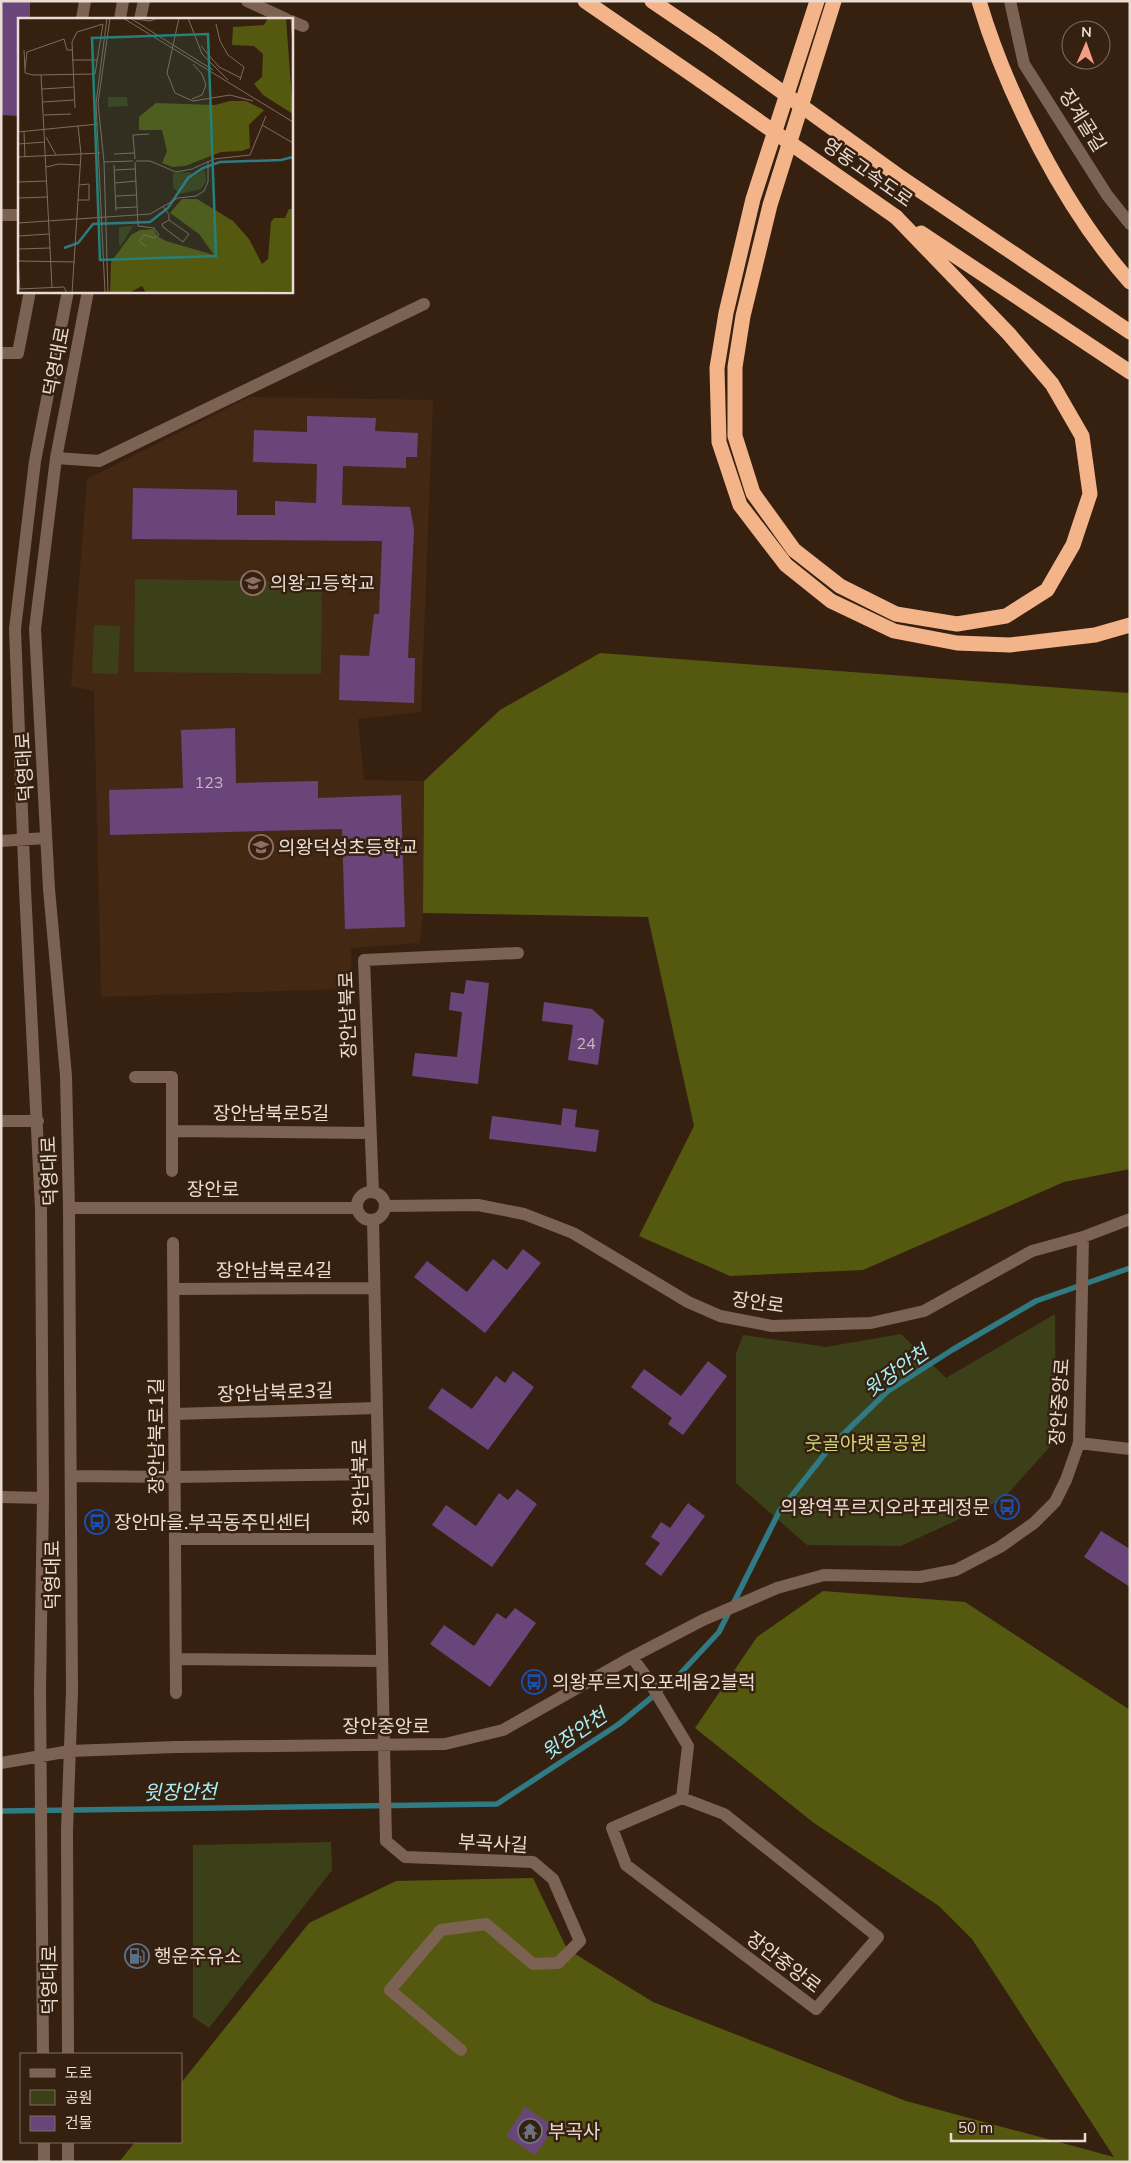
<svg xmlns="http://www.w3.org/2000/svg" width="1131" height="2163" viewBox="0 0 1131 2163" font-family="Mulish,'Noto Sans KR',sans-serif">
<style>
.built{fill:#432814}
.green{fill:#3c4018}
.forest{fill:#54590f}
.lines{fill:none;stroke-linecap:round;stroke-linejoin:round}
.stream{stroke:#2f7a83;stroke-width:5.5}
.building{fill:#6a4579}
.minor{stroke:#7c6252;stroke-width:12}
.highway{stroke:#f4b48a;stroke-width:15}
.highway-bridge{stroke:#f4b48a;stroke-width:15}
.labels{text-anchor:middle;stroke-width:5;stroke-linejoin:round;paint-order:stroke}
.number-label{font-size:16px;fill:#cab6bc}
.street-label{font-size:19px;fill:#eadcd2;stroke:#362111}
.poi-label{font-size:19px;fill:#eadcd2;stroke:#362111;text-anchor:start}
.park-label{font-size:19px;fill:#ced876;stroke:#362111}
.water-label{font-size:20px;font-style:italic;fill:#a5eff7;stroke:#362111}
.inset-river{fill:none;stroke:#2f7a83;stroke-width:2.5}
.inset-road{fill:none;stroke:#7e6c5e;stroke-width:1}
.view{fill:#258078;fill-opacity:0.15;stroke:#258078;stroke-width:2.5}
.inset-edge{fill:none;stroke:#eadcd2;stroke-width:2.5}
</style>
<rect width="100%" height="100%" fill="#362111"/>
<path class="built" d="M249 397 433 400 421 712 358 719 364 780 424 781 423 913 420 943 351 948V975L342 989 101 997 94 691 71 686 87 479Z"/>
<path class="green" d="M135 579 322 582 321 674 134 672Z
M94 625 120 626 118 674 92 673Z
M1055 1314 1056 1440 1003 1499 901 1546 807 1545 736 1483V1354L743 1335 826 1347 901 1334 946 1378Z
M331 1842 332 1870 209 2028 193 2017V1845Z"/>
<path class="forest" d="M600 653 1130 693V1169L1064 1182 863 1270 730 1276 639 1236 694 1126 648 917 423 913 424 781 500 710Z
M823 1591 965 1602 1130 1710V2162H119L135 2142H181V2083L309 1923 396 1881 533 1878 567 1949 653 2002 906 2101 1114 2157 972 1939 939 1906 814 1823 695 1728 757 1637Z"/>
<g class="lines">
<path class="stream" d="M1 1811 497 1804 619 1724 679 1675 719 1632 779 1512 831 1446 888 1391 952 1350 1036 1301 1130 1268"/>
</g>
<path class="building" d="M1 1H30V19H19V116L1 115Z
M307 416 376 418 375 431 418 433 417 457H406V468L343 466 342 505 410 507 414 529 408 658H415L414 703 339 700 340 655 369 656 374 614H379L382 541 132 539 133 488 237 490V515H275V501L316 503 317 464 253 462 254 430 307 432Z
M235 728 236 783 318 781V798L401 795 405 927 345 929 342 829 110 835 109 790 183 788 181 730Z
M466 980 489 983 478 1084 412 1076 415 1053 457 1057 462 1012 449 1010 451 992 464 994Z
M544 1002 592 1009 604 1020 598 1065 568 1060 573 1025 542 1021Z
M563 1108 577 1110 575 1127 599 1130 596 1152 489 1139 492 1116 561 1125Z
M523 1249 541 1263 485 1333 414 1277 427 1261 467 1292 493 1259 507 1270Z
M708 1361 727 1376 683 1435 668 1424 672 1418 631 1387 644 1369 681 1396Z
M513 1371 534 1387 488 1450 428 1408 442 1388 472 1409 496 1376 505 1383Z
M517 1489 537 1504 492 1567 432 1525 446 1505 476 1526 499 1493 508 1500Z
M688 1503 705 1516 661 1576 645 1564 660 1543 651 1537 661 1522 670 1528Z
M1101 1531 1130 1549V1587L1084 1557Z
M515 1608 536 1623 490 1687 430 1644 444 1625 474 1646 497 1613 506 1619Z
M525 2107 555 2127 535 2155 506 2136Z"/>
<g class="lines">
<path class="minor" d="M247 1 286 19
M1010 1 1024 64 1107 195 1130 224
M82 19 85 1
M120 19 123 1
M140 19 144 1
M291 21 303 26
M1 215H19
M1 353H18L30 291
M56 458 99 461 424 304
M1 841 46 838
M135 1077H172V1171
M1 1121H38
M173 1131 369 1133
M373 1192 364 960 518 953
M357 1206a14 14 0 1 1 28 0a14 14 0 1 1-28 0Z
M385 1206 478 1205 524 1214 573 1233 688 1302 720 1316 772 1326 871 1323 924 1311 1032 1251 1083 1237 1130 1219
M69 1208H357
M373 1220 386 1841 405 1857 533 1862 553 1879 580 1941 558 1963 533 1964 486 1924 441 1930 390 1990 461 2050
M173 1243 176 1693
M174 1289 374 1288
M175 1414 377 1408
M1079 1443 1130 1449
M71 1476 175 1477 378 1474
M1 1497 43 1498
M175 1539H380
M632 1657 647 1678 688 1746 682 1798 612 1828 626 1865 816 2009 878 1937 724 1814 682 1798
M176 1659 382 1661
M1 1763 70 1751 176 1747 445 1744 503 1730 632 1657 703 1620 777 1588 824 1575 920 1577 956 1570 1000 1547 1034 1523 1055 1502 1066 1480 1079 1443 1083 1237
M43 2054 40 1690 43 1498 41 1209 25 889 15 629 35 461 68 291
M68 2054 67 1831 72 1691 69 1208 66 1076 49 889 35 629 56 458 88 291
M44 2142V2162
M68 2142V2162"/>
<path class="highway" d="M585 1 700 80
M652 1 714 43
M817 1 753 199 726 313 717 368 719 442 740 505 786 565 831 601 894 631 957 643 1010 645 1095 635 1130 625
M834 1 770 205 743 316 735 367V436L753 493 794 550 840 586 896 614 957 624 1006 616 1047 590 1073 545 1090 494 1082 436 1052 384 1009 334 896 217
M979 1C1007 95 1065 209 1130 282
M903 179 1130 332
M921 233 1130 372"/>
<path class="highway-bridge" d="M714 43 903 179
M700 80 896 217"/>
</g>
<defs>
<symbol id="school-ring" viewBox="-11 -11 22 22"><circle r="9.5" fill="#362111" stroke="#8d6e63" stroke-width="1.5"/><path d="M0-5L7-2L0 1L-7-2ZM-4 1L0 2.5L4 1V4Q0 6-4 4Z" fill="#8d6e63"/></symbol>
<symbol id="bus-ring" viewBox="-11 -11 22 22"><circle r="9.5" fill="#362111" stroke="#1a4fb4" stroke-width="1.5"/><path d="M-5-6H5V4H4V6H2V4H-2V6H-4V4H-5ZM-3.5-4V0h7V-4ZM-3.5 1.2v1.5H-2V1.2ZM2 1.2v1.5H3.5V1.2Z" fill="#1a4fb4"/></symbol>
<symbol id="fuel-ring" viewBox="-11 -11 22 22"><circle r="9.5" fill="#362111" stroke="#5c6f8a" stroke-width="1.5"/><path d="M-5.5-6h7V0h2V4h1.3V-2.5L3-4.5l.8-.8L6-3V5H2.5V1h-1V6h-7ZM-4.2-4.7v3.2H.2V-4.7Z" fill="#5c6f8a"/></symbol>
<symbol id="temple-ring" viewBox="-11 -11 22 22"><circle r="9.5" fill="#362111" stroke="#6b7280" stroke-width="1.5"/><path d="M0-6L5-2H3V0L6.5 2.5H4V6H1.5V3h-3V6H-4V2.5H-6.5L-3 0V-2H-5Z" fill="#6b7280"/></symbol>
</defs>
<g fill-rule="evenodd">
<use href="#school-ring" x="239" y="569" width="28" height="28"/>
<use href="#school-ring" x="247" y="833" width="28" height="28"/>
<use href="#bus-ring" x="993" y="1493" width="28" height="28"/>
<use href="#bus-ring" x="83" y="1508" width="28" height="28"/>
<use href="#bus-ring" x="520" y="1668" width="28" height="28"/>
<use href="#fuel-ring" x="123" y="1942" width="28" height="28"/>
<use href="#temple-ring" x="516" y="2117" width="28" height="28"/>
</g>
<g class="labels">
<g class="number-label">
<text x="209" y="788">123</text>
<text x="586" y="1049">24</text>
</g>
<g class="street-label">
<text transform="translate(1083 120) rotate(58)" y="7">징계골길</text>
<text transform="translate(868 172) rotate(35)" y="7">영동고속도로</text>
<text transform="translate(56 361) rotate(-79)" y="7">덕영대로</text>
<text transform="translate(24 767) rotate(-93)" y="7">덕영대로</text>
<text transform="translate(347 1015) rotate(-92)" y="7">장안남북로</text>
<text x="271" y="1120">장안남북로5길</text>
<text transform="translate(49 1171) rotate(-92)" y="7">덕영대로</text>
<text x="213" y="1196">장안로</text>
<text x="274" y="1277">장안남북로4길</text>
<text transform="translate(758 1302) rotate(8)" y="7">장안로</text>
<text transform="translate(275 1392) rotate(-2)" y="7">장안남북로3길</text>
<text transform="translate(1059 1402) rotate(-86)" y="7">장안중앙로</text>
<text transform="translate(156 1436) rotate(-90)" y="7">장안남북로1길</text>
<text transform="translate(360 1482) rotate(-91)" y="7">장안남북로</text>
<text transform="translate(52 1575) rotate(-90)" y="7">덕영대로</text>
<text x="386" y="1733">장안중앙로</text>
<text transform="translate(493 1843) rotate(3)" y="7">부곡사길</text>
<text transform="translate(784 1962) rotate(37)" y="7">장안중앙로</text>
<text transform="translate(49 1980) rotate(-90)" y="7">덕영대로</text>
</g>
<g class="poi-label">
<text x="270" y="590">의왕고등학교</text>
<text x="278" y="854">의왕덕성초등학교</text>
<text x="990" y="1514" text-anchor="end">의왕역푸르지오라포레정문</text>
<text x="114" y="1529">장안마을.부곡동주민센터</text>
<text x="552" y="1689">의왕푸르지오포레움2블럭</text>
<text x="154" y="1963">행운주유소</text>
<text x="548" y="2138">부곡사</text>
</g>
<g class="park-label">
<text x="866" y="1450">웃골아랫골공원</text>
</g>
<g class="water-label">
<text transform="translate(896 1371) rotate(-35)" y="7">윗장안천</text>
<text transform="translate(574 1734) rotate(-34)" y="7">윗장안천</text>
<text transform="translate(180 1792) rotate(-1)" y="7">윗장안천</text>
</g>
</g>
<g transform="translate(18 18)">
<rect width="275" height="275" fill="#362111"/>
<path d="M90 79H109L110 88 90 89ZM187 151 188 164 183 171 163 176 155 170V155L172 154 176 158ZM115 208 103 228 101 227V209Z" fill="#3c4018"/>
<path d="M250 0H268L275 96 245 77 236 66 244 59 245 36 236 28 214 27 215 9 246 7ZM212 83H228L246 92 231 107 232 130 224 133 203 134 167 148 154 149 144 145 149 133 144 112H121V99L138 85 197 87ZM164 181H179L215 203 231 221 244 246 250 241 253 204 256 200H267L271 191H275V273L128 275 124 268 111 275H92L93 244 113 217 122 212 136 211 139 218 148 223 196 237 181 216 152 195Z" fill="#54590f"/>
<path class="inset-river" d="M46 230 60 225 75 206 132 204 150 190 170 160 185 150 202 144 263 142 275 139"/>
<path class="inset-road" d="M105 0 275 104M112 0 195 52M161 0 149 55 157 75 175 83 212 77 235 83M170 0 184 36 210 62M273 0 275 26M117 1 132 3 140 0M198 6 202 23 210 37 226 49 222 62M183 28 201 49 223 60M6 32 7 51M54 42H79M7 51V55L15 57 77 56 85 6M7 51 9 34 46 21 49 32H54M23 57 34 269M24 71 56 69M174 81 184 77 188 67 184 56 175 46M25 84 56 82M57 90 54 24 59 14 85 6M26 97 53 96M244 107 275 125M0 114 80 106M6 114 7 139M28 119 38 137M0 126 27 124M96 136 116 135M0 139 82 135M117 141 115 117 131 116M118 143H132L158 154 174 151 196 141 232 137 248 98M86 144 115 143M117 144 120 208 136 210 141 217 136 220 126 217 121 223 129 229M96 147 98 193M28 149 41 146 63 147M97 152 117 151M0 164 28 163M97 165 118 163M98 178 119 177M0 180 30 179M60 182H71V166L61 167M145 188 151 197V202L144 206 145 209 165 224 171 216 151 202M98 190 119 189M0 205 132 196 160 180 178 178 186 173 190 164V143M0 218 31 216M0 231 32 230M0 243 57 244M0 243 2 271M0 271 46 269 49 275M54 275 63 136 60 108M87 275 78 85 89 0M90 275 86 144 80 85 92 0"/>
<path class="view" d="M190 16 198 238 82 242 74 20Z"/>
<rect width="275" height="275" class="inset-edge"/>
</g>
<rect width="1131" height="2163" fill="none" stroke="#eadcd2" stroke-width="5"/>
<rect x="20" y="2053" width="162" height="90" fill="#362111" stroke="#7e6c5e"/>
<rect x="30" y="2069" width="25" height="8" fill="#7c6252" stroke="#7e6c5e"/>
<text x="65" y="2078" font-size="15" fill="#eadcd2">도로</text>
<rect x="30" y="2090" width="25" height="15" fill="#3c4018" stroke="#7e6c5e"/>
<text x="65" y="2103" font-size="15" fill="#eadcd2">공원</text>
<rect x="30" y="2116" width="25" height="15" fill="#6a4579" stroke="#7e6c5e"/>
<text x="65" y="2128" font-size="15" fill="#eadcd2">건물</text>
<g transform="translate(1086 45) rotate(2)"><circle r="24" fill="#362111" stroke="#7e6c5e"/>
<path d="M0-4L9 19L0 12L-9 19Z" fill="#f39f85"/>
<text y="-8" font-size="14" font-weight="bold" text-anchor="middle" fill="#eadcd2">N</text>
</g>
<path d="M951 2133v8h134v-8" fill="none" stroke="#eadcd2" stroke-width="2.5"/>
<text x="958" y="2133" font-size="15" fill="#eadcd2" stroke="#362111" stroke-width="4" paint-order="stroke">50 m</text>
</svg>
